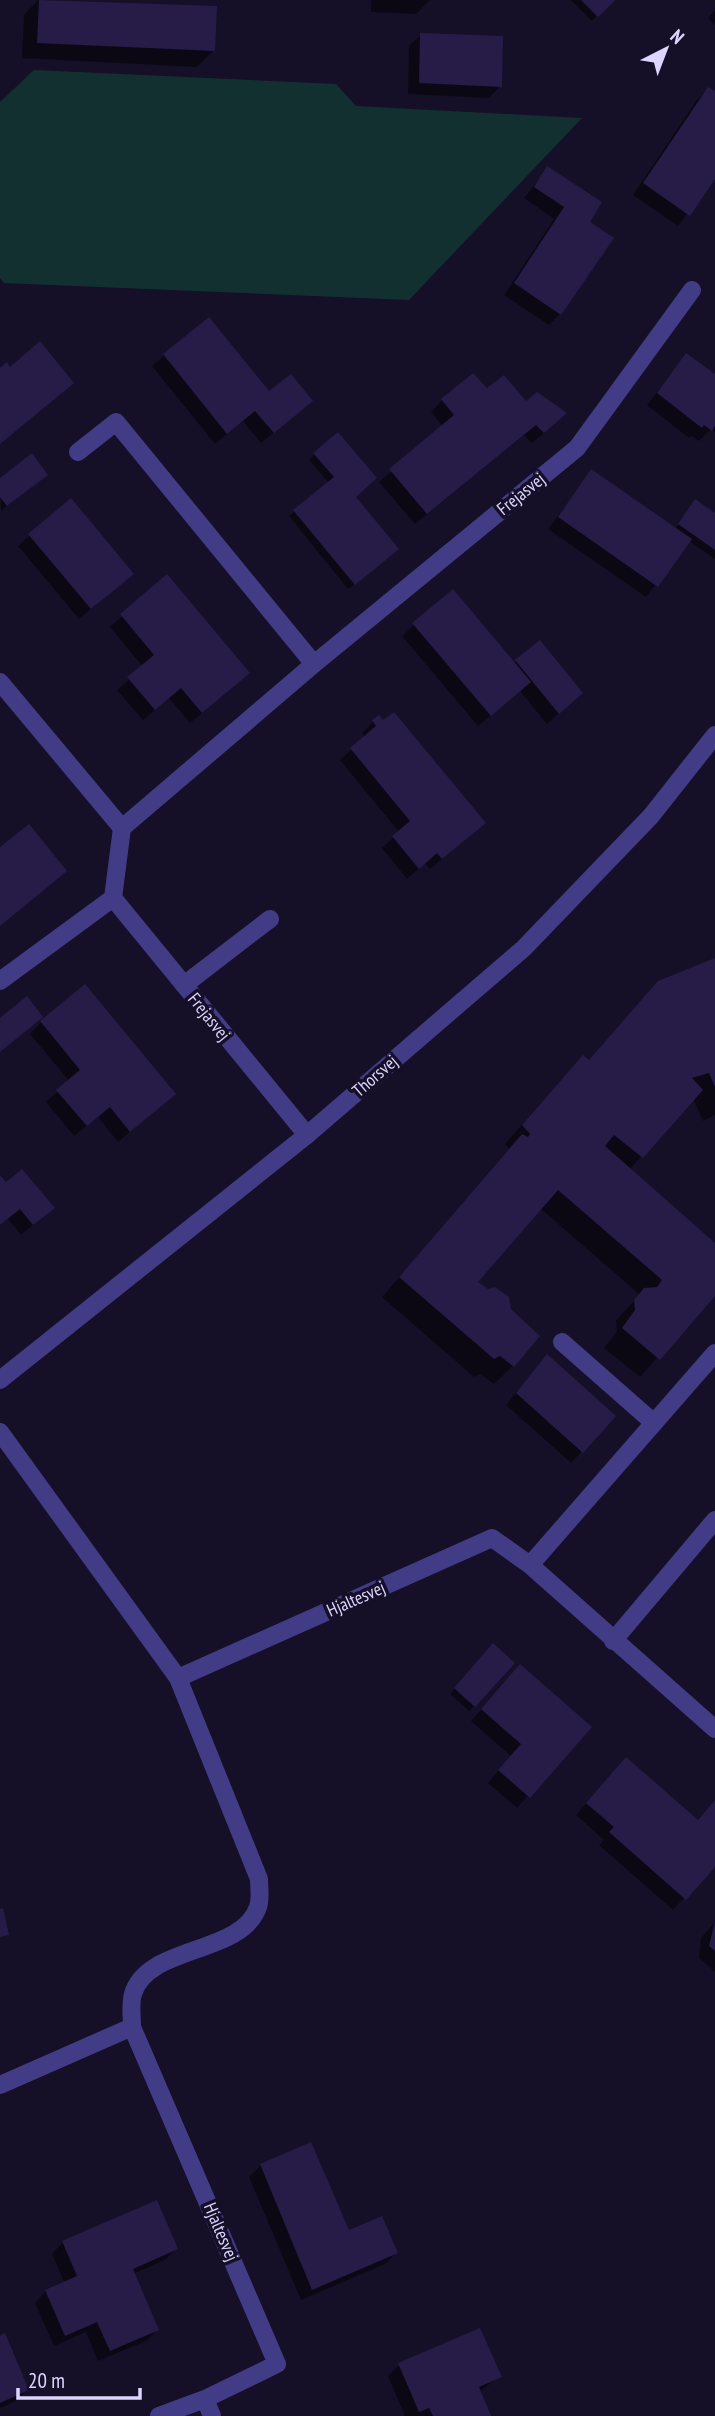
<svg xmlns="http://www.w3.org/2000/svg" width="715" height="2416" viewBox="0 0 715 2416" font-family="'PT Sans Narrow',sans-serif">
<style>
.green{fill:#133031}
.shadow{fill:#0007}
.building{fill:#271c48}
.lines{fill:none;stroke-linecap:round;stroke-linejoin:round}
.service{stroke:#423b86;stroke-width:18}
.minor{stroke:#423b86;stroke-width:18}
.tertiary{stroke:#423b86;stroke-width:18}
.labels{text-anchor:middle;stroke-width:7;stroke-linejoin:round;paint-order:stroke}
.street-label{font-size:18px;fill:#ddd6ff;stroke:#151027}
</style>
<rect width="100%" height="100%" fill="#151027"/>
<path class="green" d="M34 70 336 84 356 106 582 118 409 300 4 283 0 278V102Z"/>
<path class="shadow" d="M38 0 215 8 213 51 197 67 22 58 24 15Z
M371 0H430L416 14 371 12Z
M571 0H612L592 21Z
M715 10V25L708 18Z
M421 35 500 86 489 98 408 94 409 46Z
M709 89 715 93V176L678 226 633 195 697 100Z
M548 168 588 222 560 314 549 325 504 295 554 219 524 198Z
M208 319 269 394 311 401 261 443 243 421 215 444 152 366Z
M686 355 715 376V432L711 429 699 441 692 436 689 438 647 405Z
M487 390 526 404 554 424 532 443 524 435 415 524 379 482 443 427 431 412 442 400Z
M315 454 354 497 391 555 348 589 289 516 329 483 309 460Z
M592 472 675 529 690 507 715 515V559L689 541 646 597 548 529Z
M0 480H41L1 511Z
M30 535 120 585 79 619 18 546Z
M167 577 236 685 190 723 169 698 143 720 117 690 143 667 110 627Z
M414 625 514 664 539 643 581 693 547 724 520 691 478 726 402 636Z
M378 717 472 834 430 869 425 863 407 879 382 848 399 832 340 760 365 737 362 733Z
M715 960V1115L703 1121 693 1098 629 1170 715 1246V1293L640 1377 604 1348 617 1331 616 1320 640 1295 540 1208 475 1282 513 1366 494 1384 480 1374 474 1377 382 1297 509 1149 505 1144 564 1077 583 1058 588 1062 658 983Z
M41 1022 162 1105 118 1142 98 1117 74 1136 46 1102 69 1081 30 1034Z
M0 1178 5 1185 52 1208 21 1235 8 1219 0 1225Z
M547 1356 614 1416 571 1463 506 1405Z
M488 1651 474 1706 469 1711 450 1694Z
M509 1678 589 1727 517 1808 488 1783 511 1756 471 1721Z
M615 1771 697 1821 715 1802V1864L673 1910 599 1845 604 1840 576 1815Z
M715 1922V1972L699 1958 701 1938Z
M261 2165 348 2232 396 2253 385 2264 301 2300 249 2177Z
M63 2242 176 2249 165 2260 133 2274 157 2330 146 2341 98 2361 86 2332 54 2346 35 2303 46 2291 65 2284 52 2254Z
M0 2337 27 2390 16 2401 0 2408Z
M399 2365 500 2376 479 2392 489 2416H405L388 2376Z"/>
<path class="building" d="M39 0 217 6 215 51 37 43Z
M581 0H615L598 17Z
M420 33 503 36 502 87 419 83Z
M708 87 715 91V179L690 216 643 183Z
M547 166 602 202 590 222 614 238 561 315 514 283 564 207 534 187Z
M209 317 269 391 291 374 313 401 274 433 255 411 227 434 163 354Z
M40 341 74 383 0 444V368L7 362 10 367Z
M686 353 715 374V426L712 431 704 425 702 428 657 393Z
M473 373 487 388 504 375 526 401 537 392 567 413 544 433 536 425 427 514 389 469 454 415 441 399Z
M338 432 377 478 356 497 399 549 355 585 293 510 334 477 313 453Z
M32 453 48 475 7 506 0 497V478Z
M591 469 692 539 658 587 558 517Z
M71 498 134 574 91 609 28 534Z
M695 499 715 513V550L678 524Z
M167 574 250 673 202 713 181 688 155 710 127 677 154 655 120 614Z
M453 589 531 682 491 716 412 623Z
M540 640 583 693 559 714 515 660Z
M394 712 486 823 442 859 437 853 419 869 392 836 410 821 350 748 376 726 372 720 379 715 383 720Z
M29 824 67 871 0 926V847Z
M715 958V1087L709 1073 692 1078 703 1090 643 1158 614 1135 605 1146 715 1243V1296L660 1360 622 1328 635 1310 634 1300 644 1288 657 1287 662 1280 558 1190 478 1282 488 1289 495 1287 509 1297 511 1309 540 1336 514 1367 500 1356 494 1359 399 1277 522 1134 528 1137 530 1134 522 1125 583 1055 589 1060 658 981Z
M85 984 176 1094 130 1132 110 1107 87 1126 56 1090 80 1070 40 1021Z
M27 996 43 1017 0 1052V1018Z
M22 1169 55 1208 33 1225 20 1209 0 1225V1175L6 1182Z
M547 1354 616 1416 583 1453 516 1393Z
M493 1643 515 1663 475 1707 454 1688Z
M520 1664 592 1727 530 1798 498 1770 521 1744 481 1709Z
M626 1757 698 1820 715 1800V1867L686 1900 609 1832 614 1827 586 1803Z
M3 1908 9 1935 0 1937V1909Z
M715 1921V1951L709 1946Z
M311 2142 349 2230 382 2216 398 2253 312 2290 260 2164Z
M157 2200 178 2249 133 2269 159 2330 110 2351 97 2322 65 2336 45 2290 77 2276 62 2241Z
M480 2328 502 2377 479 2387 491 2416H433L429 2408 419 2412 398 2363Z
M5 2333 29 2390 0 2403V2336Z"/>
<g class="lines">
<path class="service" d="M184 985 270 919
M562 1342 654 1423
M613 1641 715 1520"/>
<path class="minor" d="M78 452 116 422 314 664
M0 682 122 828 113 898 307 1135
M122 828 314 664 577 448 692 290
M0 981 113 898
M0 1432 178 1678 492 1538 530 1565 715 1729
M530 1565 715 1353
M178 1678 259 1879C259 1887 261 1899 258 1907 242 1955 147 1945 133 1994 130 2003 132 2017 132 2027L277 2364 205 2399 212 2416
M0 2085 132 2027
M159 2416 205 2399"/>
<path class="tertiary" d="M0 1380 307 1135 524 948 651 816 715 735"/>
</g>
<g class="labels">
<g class="street-label">
<text transform="translate(521 494) rotate(-39)" y="6">Frejasvej</text>
<text transform="translate(209 1017) rotate(51)" y="6">Frejasvej</text>
<text transform="translate(375 1076) rotate(-41)" y="6">Thorsvej</text>
<text transform="translate(356 1599) rotate(-24)" y="6">Hjaltesvej</text>
<text transform="translate(221 2232) rotate(67)" y="6">Hjaltesvej</text>
</g>
</g>
<g transform="translate(666 49) rotate(42)" stroke="#151027" stroke-width="5" paint-order="stroke">
<path d="M0-5L12 26L0 18L-12 26Z" fill="#ddd6ff"/>
<text y="-10" font-size="19" font-weight="bold" text-anchor="middle" fill="#ddd6ff">N</text>
</g>
<path d="M18 2388v10h122v-10" fill="none" stroke="#ddd6ff" stroke-width="3.5"/>
<text x="28" y="2388" font-size="21" fill="#ddd6ff" stroke="#151027" stroke-width="5" paint-order="stroke">20 m</text>
</svg>
